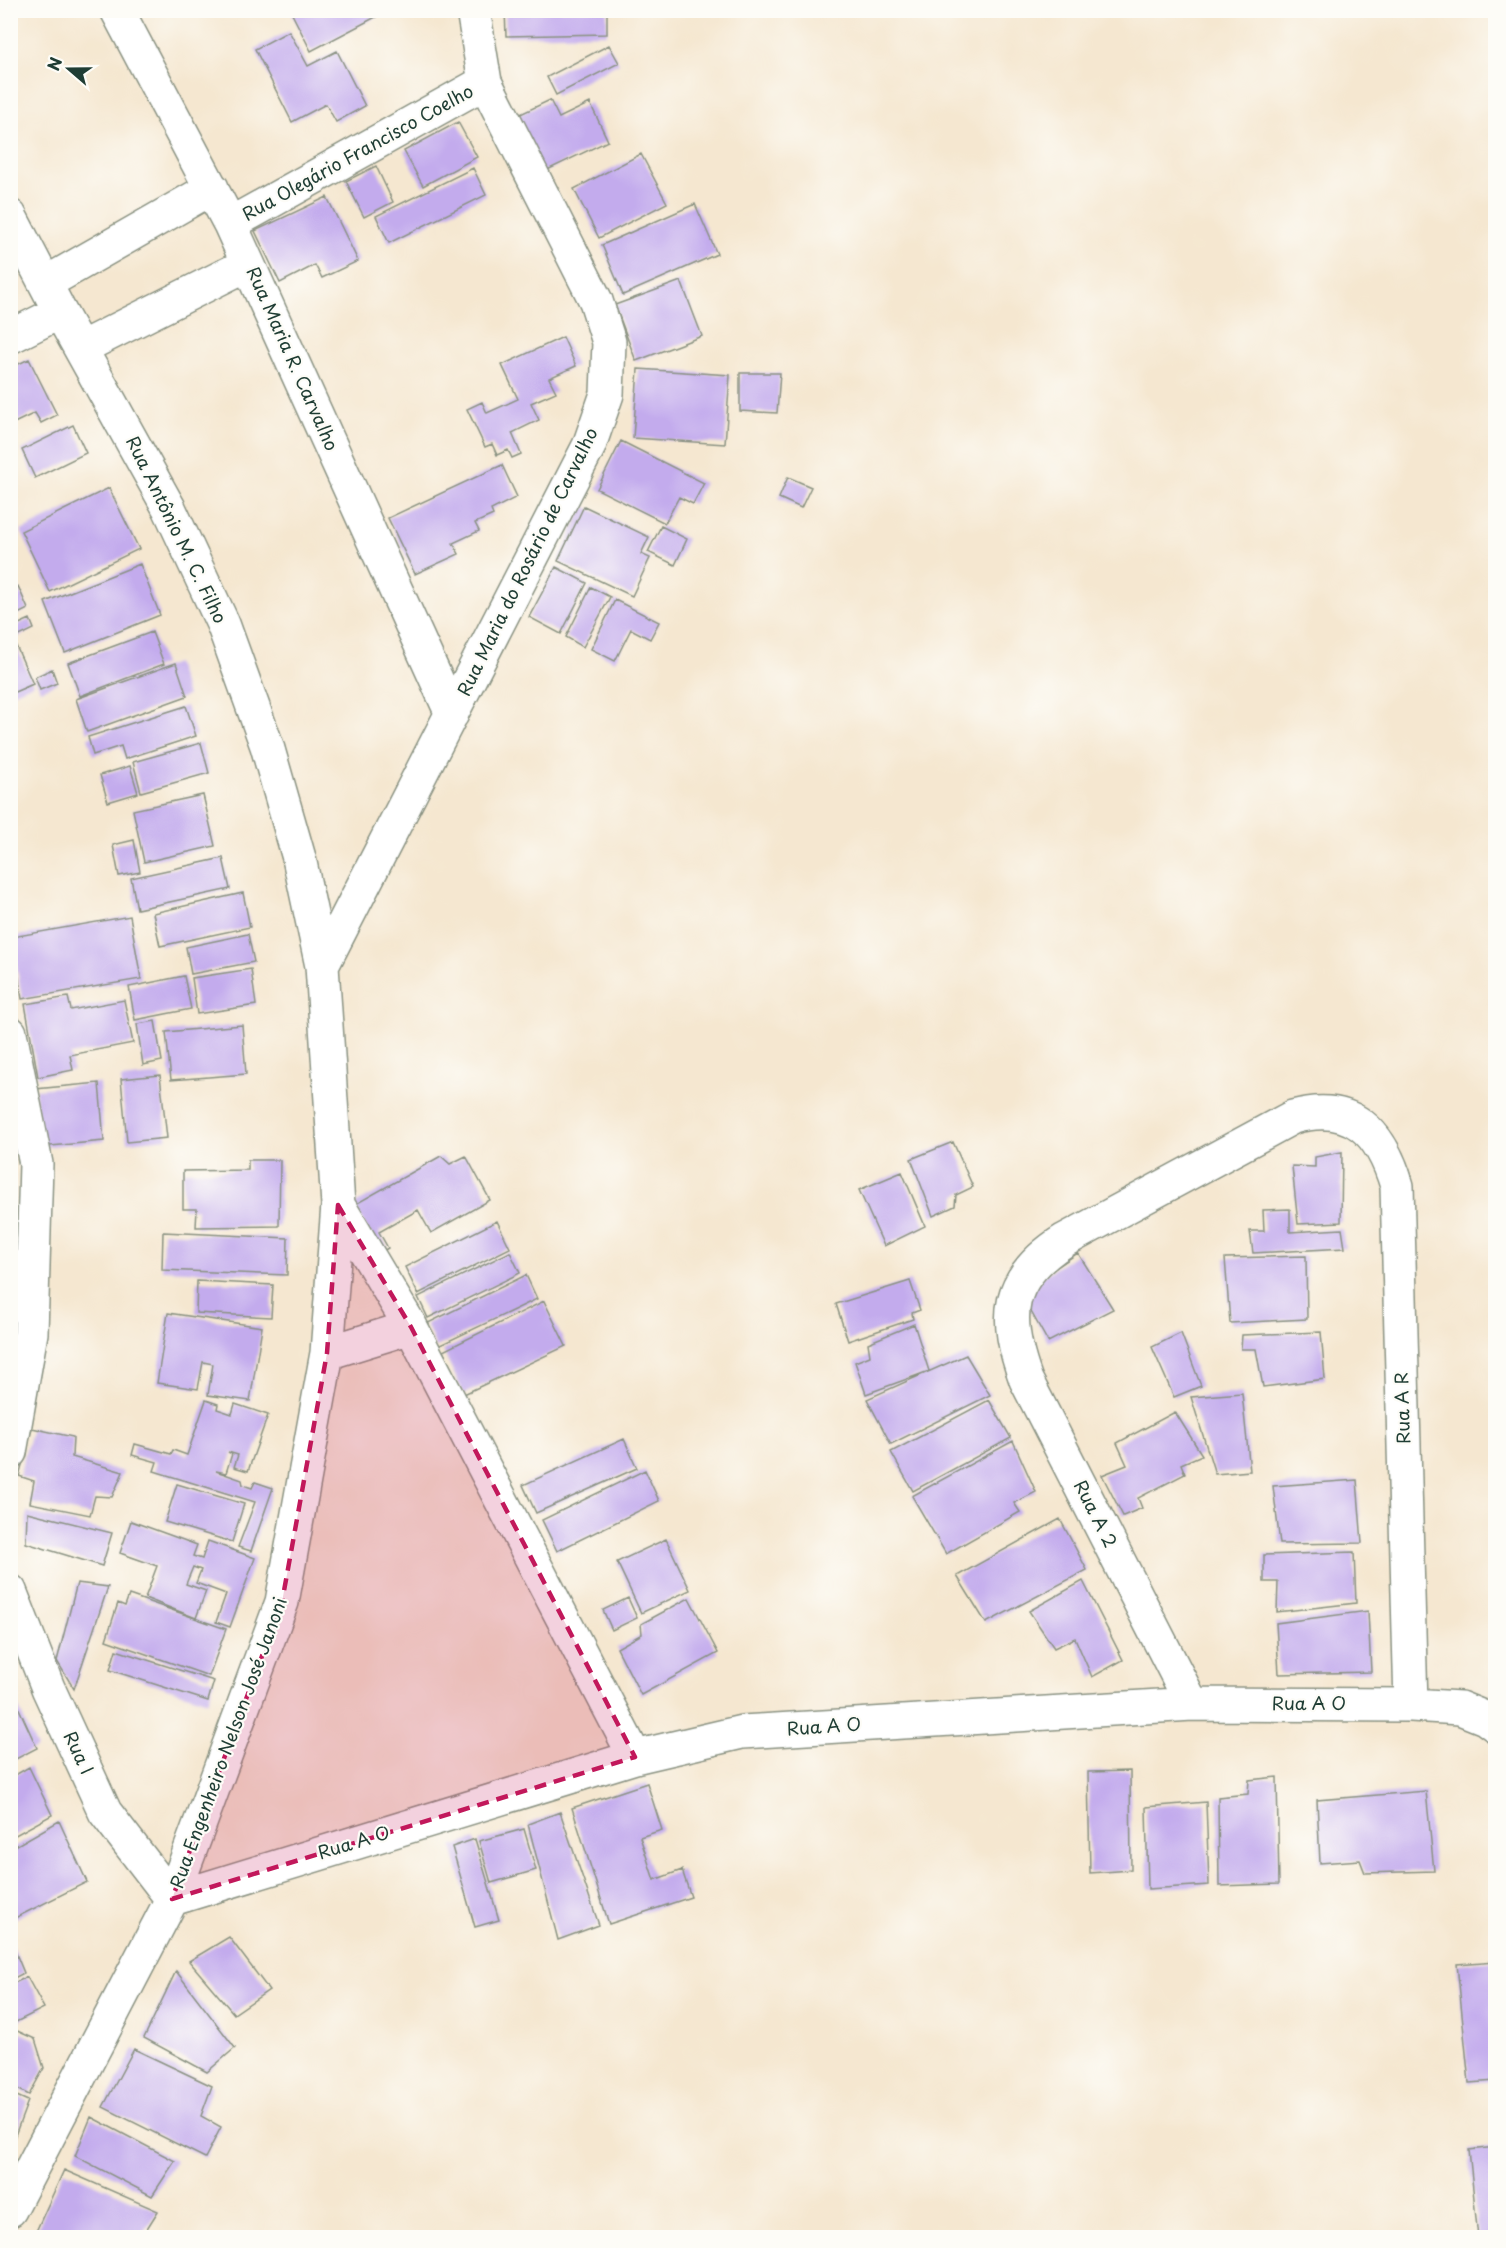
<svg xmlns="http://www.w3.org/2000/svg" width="1506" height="2248" viewBox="0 0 1506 2248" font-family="'Playpen Sans',sans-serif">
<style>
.building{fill:#c3abed}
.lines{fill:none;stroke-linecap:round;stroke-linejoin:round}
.street-casing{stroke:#8a9282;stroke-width:36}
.street{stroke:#fff;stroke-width:33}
.marked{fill:#c2185b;fill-opacity:0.2;stroke:#c2185b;stroke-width:4.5;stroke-dasharray:12 8;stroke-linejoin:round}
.labels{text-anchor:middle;stroke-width:4.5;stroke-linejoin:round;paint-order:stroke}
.street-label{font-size:18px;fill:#1f3d34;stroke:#fdfcf7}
</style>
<rect width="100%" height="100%" fill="#fdfcf7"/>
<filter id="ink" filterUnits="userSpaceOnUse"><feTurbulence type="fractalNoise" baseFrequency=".0167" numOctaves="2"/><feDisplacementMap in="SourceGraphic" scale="12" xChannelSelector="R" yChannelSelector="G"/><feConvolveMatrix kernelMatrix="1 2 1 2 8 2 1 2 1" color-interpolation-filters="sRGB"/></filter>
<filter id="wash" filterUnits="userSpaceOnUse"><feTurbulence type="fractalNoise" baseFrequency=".008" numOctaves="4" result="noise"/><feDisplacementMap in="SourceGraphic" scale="24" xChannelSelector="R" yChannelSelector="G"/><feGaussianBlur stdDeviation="1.35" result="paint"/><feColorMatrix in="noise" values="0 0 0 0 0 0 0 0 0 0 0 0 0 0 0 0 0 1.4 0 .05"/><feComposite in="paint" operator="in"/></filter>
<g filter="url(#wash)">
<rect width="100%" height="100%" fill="#f5e7d0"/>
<g id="blocks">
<path class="building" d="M290 10H389L311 51Z
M505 10H607V34L506 36Z
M289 31 308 66 337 51 365 106 336 122 326 104 292 122 255 49Z
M609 45 619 63 556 95 547 77Z
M550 100 559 118 590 103 608 141 539 174 512 118Z
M458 122 477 157 423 186 404 151Z
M641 154 667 203 599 238 574 189Z
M376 166 393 202 364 217 346 181Z
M473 168 486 195 389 243 376 216Z
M327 197 358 261 322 278 315 265 280 283 255 231Z
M695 204 717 254 623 295 602 245Z
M681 281 702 336 636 361 615 305Z
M563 337 576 366 549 378 556 392 531 403 539 420 512 433 521 454 512 458 508 450 497 455 492 444 485 447 467 409 482 402 487 413 518 399 502 365Z
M29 359 57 415 41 423 35 413 10 425V368Z
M638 369 730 375 725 444 633 438Z
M740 373H780L777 413 740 411Z
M73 425 86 453 35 478 22 450Z
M621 441 704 483 693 504 679 497 665 523 597 489Z
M502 465 517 497 491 510 493 515 475 523 479 531 453 543 459 554 415 574 388 518Z
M788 477 811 487 801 508 779 498Z
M109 488 139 549 50 592 21 531Z
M584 506 649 537 641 554 650 558 632 596 558 561Z
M661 526 687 539 675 565 648 552Z
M140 564 160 615 65 653 45 602Z
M556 567 587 583 561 634 529 617Z
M18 586 28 609 14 616 10 609V590Z
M591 587 610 597 583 647 566 637Z
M615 600 659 622 650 639 631 629 615 661 591 649Z
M30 619 34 629 13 639 33 684 10 694V628Z
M152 632 164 664 80 696 68 663Z
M176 663 187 696 87 732 76 699Z
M52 669 57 683 40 690 35 677Z
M186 706 196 736 125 759 121 746 93 755 88 737Z
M201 743 209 773 141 792 133 762Z
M130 766 138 793 108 802 100 775Z
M203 795 215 846 144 862 133 810Z
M134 840 140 872 119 876 113 845Z
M223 858 230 889 137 909 131 878Z
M243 893 250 927 160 946 153 913Z
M130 916 141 979 22 999 12 937Z
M248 934 254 962 191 974 186 947Z
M251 969 256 1005 197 1014 192 978Z
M184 976 191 1009 135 1020 129 987Z
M68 997 71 1010 124 1000 133 1043 70 1055 73 1070 38 1077 25 1004Z
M155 1021 162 1061 143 1065 137 1024Z
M242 1025 246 1074 171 1080 166 1032Z
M160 1075 167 1138 127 1142 121 1079Z
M99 1083 104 1141 40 1147 35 1089Z
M953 1142 973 1187 956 1195 955 1206 933 1216 911 1159Z
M1342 1152 1341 1222 1298 1224 1292 1166 1315 1167V1157Z
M441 1156 450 1164 466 1156 490 1200 431 1233 418 1210 379 1232 388 1248 380 1253 354 1205Z
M248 1160H280L279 1226 196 1227 197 1209H183V1171L248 1170Z
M902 1172 925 1226 884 1246 859 1190Z
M1290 1209V1232L1342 1229 1345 1248 1253 1253 1250 1231H1264L1263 1210Z
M497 1221 510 1248 418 1294 405 1267Z
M163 1232 288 1238 287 1275 162 1270Z
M510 1252 520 1273 428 1318 418 1297Z
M1078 1253 1113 1309 1048 1342 1020 1292Z
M1306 1256 1307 1319 1230 1323 1225 1258Z
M526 1275 537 1299 436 1347 426 1324Z
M197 1281 273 1285 271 1317 196 1313Z
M910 1281 920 1310 912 1313 913 1319 848 1341 836 1304Z
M544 1301 566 1346 464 1394 443 1351Z
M168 1313 262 1327 250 1401 208 1395 213 1364 203 1362 198 1389 157 1383Z
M914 1324 929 1371 866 1394 855 1362 870 1356 868 1343Z
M1321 1332 1325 1379 1263 1387 1256 1349H1241L1242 1335Z
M1181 1333 1201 1386 1174 1397 1152 1347Z
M966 1355 990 1395 891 1444 867 1399Z
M1242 1393 1250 1471 1215 1474 1191 1397Z
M206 1400 218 1404 217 1409 232 1414 235 1404 268 1415 248 1471 234 1467 238 1455 228 1452 232 1454 226 1473 216 1471 242 1480 243 1485 252 1488 255 1482 273 1488 251 1551 238 1547 255 1502 154 1471 157 1462 132 1455 135 1444 171 1454 173 1450 187 1455Z
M989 1400 1011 1438 913 1491 891 1452Z
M1175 1412 1202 1455 1181 1464 1185 1474 1138 1498 1142 1508 1123 1516 1102 1475 1127 1465 1117 1443Z
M32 1428 73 1437 72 1457 123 1472 112 1497 95 1496 90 1515 30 1503 34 1481 19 1476Z
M624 1439 637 1468 536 1513 523 1485Z
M1013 1441 1036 1492 1014 1503 1020 1512 946 1554 912 1496Z
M645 1470 659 1501 557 1551 542 1520Z
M1357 1480 1362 1543 1280 1544 1273 1486Z
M177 1484 244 1504 232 1542 165 1522Z
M27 1512 112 1533 102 1566 26 1543Z
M1060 1519 1087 1570 986 1623 957 1576Z
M131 1521 197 1545 193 1556 202 1559 208 1541 255 1558 230 1627 216 1622 226 1594 196 1583 201 1570 193 1567 186 1584 206 1591 196 1618 145 1598 157 1566 120 1553Z
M666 1539 690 1590 641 1613 617 1562Z
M1354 1552 1356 1603 1277 1612 1278 1582H1264V1555Z
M1083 1581 1123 1660 1092 1677 1075 1638 1054 1648 1029 1611Z
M77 1583 108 1587 74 1689 57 1661Z
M129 1595 226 1629 209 1676 106 1640 118 1603 125 1606Z
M628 1598 637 1618 612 1630 603 1610Z
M689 1598 718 1653 641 1695 617 1648 642 1634 641 1624Z
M1368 1611 1371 1672 1279 1674 1276 1623Z
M116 1650 214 1681 208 1701 110 1670Z
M10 1689 37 1748 10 1762Z
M29 1767 52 1815 10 1838V1778Z
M1130 1771 1131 1870 1090 1873 1088 1772Z
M1277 1777 1279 1884 1219 1886 1218 1797 1248 1794 1249 1780Z
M647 1783 662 1830 640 1837 654 1880 682 1870 691 1897 609 1924 572 1808Z
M1426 1791 1434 1871 1365 1873 1360 1860 1320 1863 1317 1800Z
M1206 1802 1209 1885 1148 1889 1146 1807Z
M560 1812 599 1925 558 1940 528 1824Z
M59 1821 87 1882 13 1919 10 1914V1849Z
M524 1829 536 1870 491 1883 479 1841Z
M475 1839 499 1920 475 1927 452 1847Z
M229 1937 269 1990 234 2014 189 1961Z
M10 1939 24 1973 10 1980Z
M1496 1961V2081L1469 2083 1457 1964Z
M176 1971 235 2048 207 2072 144 2038Z
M27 1977 44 2008 10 2025V1985Z
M15 2030 35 2039 44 2068 29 2095 10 2085V2032Z
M134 2049 212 2086 201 2116 221 2127 205 2158 103 2107Z
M10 2093 28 2101 11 2146H10Z
M91 2117 175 2161 152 2196 75 2156Z
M1496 2147V2238H1478L1469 2150Z
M64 2170 158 2211 141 2238H33Z"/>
</g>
</g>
<g filter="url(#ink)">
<use href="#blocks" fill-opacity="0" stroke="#8a9282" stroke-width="1.5"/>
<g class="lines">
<defs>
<path id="street" d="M117 10 230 224 452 714
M10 216 60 312 169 508 223 624 267 746 299 858 322 966 338 1205 327 1353 282 1602 172 1899 10 2210
M230 224 485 82
M46 283 212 188
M10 337 60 312
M81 348 248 264
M322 966 589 446 607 394 609 342 596 301 485 82 473 10
M10 1033 36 1164 31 1333 10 1452
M338 1205 411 1327 635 1757
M327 1353 411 1327
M10 1591 48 1688 105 1812 172 1899 635 1757 742 1732 1192 1704 1411 1705 1460 1708 1485 1718 1496 1726
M1192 1704 1026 1380C1003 1317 1005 1278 1065 1240L1293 1117C1353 1101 1381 1132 1397 1186L1411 1705"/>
</defs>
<use href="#street" class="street-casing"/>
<use href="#street" class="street"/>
</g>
</g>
<path class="marked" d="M338 1205 411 1327 635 1757 172 1899 282 1602 327 1353Z"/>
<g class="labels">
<g class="street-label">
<text transform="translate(358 153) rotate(-29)" y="6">Rua Olegário Francisco Coelho</text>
<text transform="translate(292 359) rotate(66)" y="6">Rua Maria R. Carvalho</text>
<text transform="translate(176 530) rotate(64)" y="6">Rua Antônio M. C. Filho</text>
<text transform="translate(528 562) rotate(-64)" y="6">Rua Maria do Rosário de Carvalho</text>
<text transform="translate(1403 1408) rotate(-92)" y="6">Rua A R</text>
<text transform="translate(1095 1514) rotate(63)" y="6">Rua A 2</text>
<text x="1309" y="1710">Rua A O</text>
<text transform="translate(824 1727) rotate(-4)" y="6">Rua A O</text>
<text transform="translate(229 1743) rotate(-70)" y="6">Rua Engenheiro Nelson José Janoni</text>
<text transform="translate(78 1753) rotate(65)" y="6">Rua I</text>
<text transform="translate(354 1843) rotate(-17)" y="6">Rua A O</text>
</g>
</g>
<rect width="1506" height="2248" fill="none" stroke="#fdfcf7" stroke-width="36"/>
<g transform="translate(69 69) rotate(290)" stroke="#fdfcf7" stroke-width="4.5" paint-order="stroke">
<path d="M0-4.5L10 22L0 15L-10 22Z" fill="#1f3d34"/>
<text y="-9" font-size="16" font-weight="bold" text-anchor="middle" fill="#1f3d34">N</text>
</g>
</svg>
